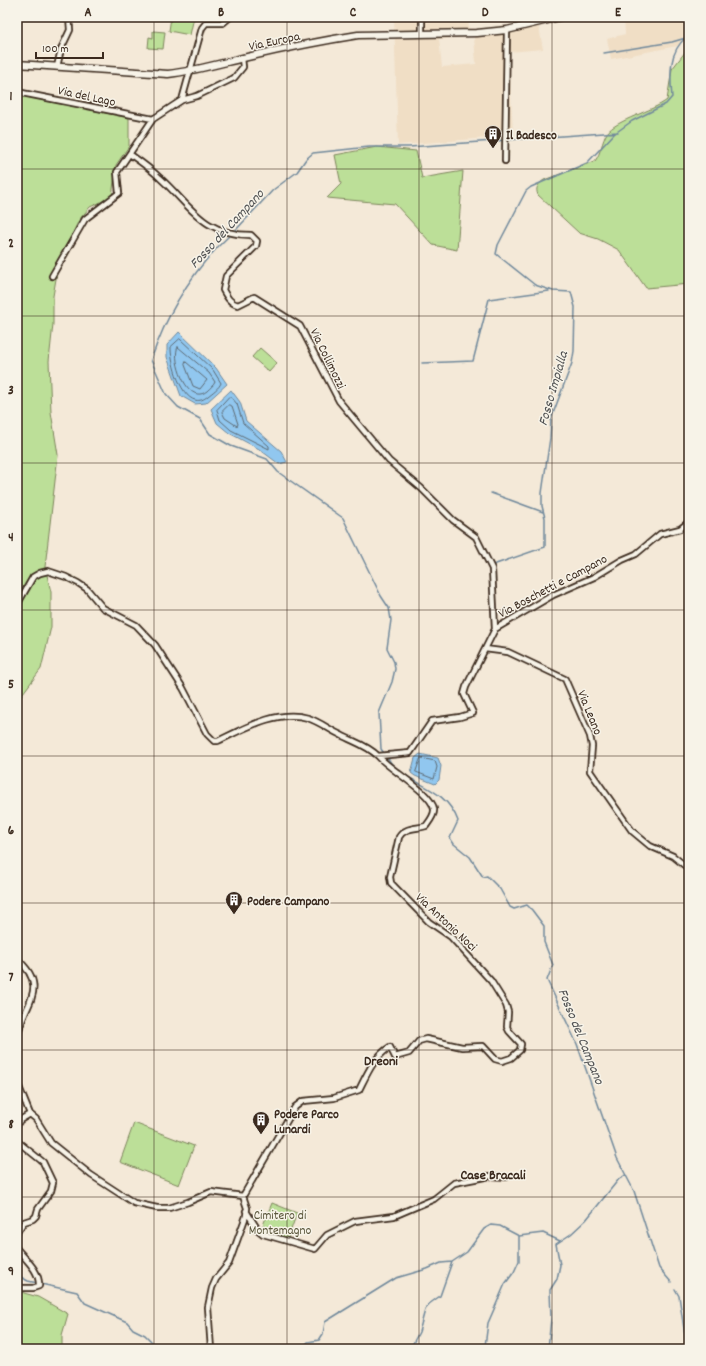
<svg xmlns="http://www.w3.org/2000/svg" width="706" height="1366" viewBox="0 0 706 1366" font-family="Dekko,sans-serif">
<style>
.built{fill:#f0dec5}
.green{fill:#bcdf98;stroke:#7c845b}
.water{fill:#91c7ef;stroke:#6f889b}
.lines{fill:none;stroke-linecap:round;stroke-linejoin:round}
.shore{stroke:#5d6972;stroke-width:1}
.stream{stroke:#6f889b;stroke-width:1.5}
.minor-casing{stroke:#3b2a1e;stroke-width:8}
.secondary-casing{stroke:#3b2a1e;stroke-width:9}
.minor{stroke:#f7f3e8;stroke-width:4.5}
.secondary{stroke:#f7f3e8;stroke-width:6}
.grid{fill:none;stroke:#3b2a1e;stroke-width:1;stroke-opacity:0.55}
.labels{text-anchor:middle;stroke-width:3;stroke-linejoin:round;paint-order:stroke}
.street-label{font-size:13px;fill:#3b2a1e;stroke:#f7f3e8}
.poi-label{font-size:13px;font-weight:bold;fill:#3b2a1e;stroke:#f7f3e8;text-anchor:start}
.park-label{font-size:13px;fill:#5b573c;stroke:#f7f3e8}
.water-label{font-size:14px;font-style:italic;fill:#505152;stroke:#f7f3e8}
.neighbourhood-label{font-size:14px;font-weight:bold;fill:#3b2a1e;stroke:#f7f3e8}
.neatline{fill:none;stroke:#3b2a1e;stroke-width:1.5}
.grid-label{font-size:13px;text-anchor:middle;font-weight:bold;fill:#3b2a1e}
</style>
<rect width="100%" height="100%" fill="#f4e9d8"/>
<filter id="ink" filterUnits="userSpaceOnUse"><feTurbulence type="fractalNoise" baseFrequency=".025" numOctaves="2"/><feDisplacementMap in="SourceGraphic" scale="8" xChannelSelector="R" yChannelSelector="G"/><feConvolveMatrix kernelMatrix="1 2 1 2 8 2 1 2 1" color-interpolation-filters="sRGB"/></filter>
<g filter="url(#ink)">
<path class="built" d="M394 17H469L468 37 439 39 442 67 476 64 474 37 539 27 543 49 509 52 513 136 398 145Z
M624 17H689V39L677 46 611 59 607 39 625 34Z"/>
<path class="green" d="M171 17H194L190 35 169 31Z
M153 31 165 32 163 49 148 48 149 37 153 38Z
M689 47V284L646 288 619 250 598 239 579 233 538 195C535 188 538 184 544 180L595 161C601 153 602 141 607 133 616 120 653 111 667 100L672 69Z
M17 94 129 118V146L116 165 112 197 90 207 79 220 59 262 53 296V324L49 361 51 412 58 455 45 567 51 592V627L41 669 17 701Z
M377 147 416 151 422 178 463 171 457 250 433 245 395 204 327 198 341 184 335 155Z
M260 348 277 363 269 372 252 357Z
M134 1123 194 1146 179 1185 120 1162Z
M272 1203 297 1213 288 1238 261 1230Z
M17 1291 38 1297 68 1314 62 1335V1349H17Z"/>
<path class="water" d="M179 332 216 368 227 384 206 403 195 404 181 396 167 357V345Z
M231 390 240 402 246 421 281 451 287 462 279 464 259 449 229 433 217 423 211 409Z
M420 754 438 758 441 766 439 780 435 784 415 776 411 773 415 758Z"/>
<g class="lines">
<path class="shore" d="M180 339 213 370 221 383C219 388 213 392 208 396 185 416 170 363 171 347Z
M178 347 209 373 215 382C214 385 210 388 207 391 187 407 171 357 178 347Z
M186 362 207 380 200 389 193 386 185 365Z
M229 397 232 398 237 404 243 423 269 446V449L231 430 220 420 217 410Z
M229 405 232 406 238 424 237 426 225 418 222 412Z
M421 758 435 761 437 767 434 779 416 772Z"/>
<path class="stream" d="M604 53 672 42 689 37
M234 232 273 190 297 172 306 159 313 153 369 147H409L618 132
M231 234C194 268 167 313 151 360L166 394 178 407 200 419 210 434 231 446 267 459 278 472 343 518 381 596 389 608 391 620 387 648 394 662 395 669 392 682 379 713 381 749 394 767
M422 363 473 361 489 299 549 291
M491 493 543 512
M493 565 545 547V518L542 506V493L550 438 551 419 572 363 574 351 575 307 571 292 553 291 535 285 496 254 498 245 526 191 531 187 587 163 614 134 632 121 666 104 672 97C670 76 668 51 687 37
M403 774C426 788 448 794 458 821L450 838 454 844 470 857 483 877 487 876 500 889 510 907 514 909 527 905 532 910 544 926V942L553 965 547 980 577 1044 617 1158 634 1191 659 1268 671 1282
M17 1275 28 1281 37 1283
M41 1284 77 1292 85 1303 127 1322 133 1329 145 1335 159 1349
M675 1289 679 1296 687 1349
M301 1349 308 1342 319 1340 323 1334 325 1322 396 1278 427 1269 441 1263 452 1262 467 1252 484 1229 491 1225 500 1226 519 1236 543 1233 560 1241
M410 1349 419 1332 425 1310 429 1304 440 1296 452 1262
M482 1349 485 1346 488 1323 505 1284 514 1272 519 1261V1237
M548 1349 551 1318 550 1290 557 1279 560 1265 556 1244 571 1234 586 1220 619 1179 626 1175"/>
<defs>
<path id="minor" d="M422 17V34
M57 67 61 49 70 30 69 17
M17 92 153 119
M182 100 202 28 206 23H223L230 17
M131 155C141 162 151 169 160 178 191 206 203 235 251 235L257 241 256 246 226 276 223 290C227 297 230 303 238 305L254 297 300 326 339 401 389 461 421 488 453 520 476 537 492 569 495 629
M505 161 507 30
M52 276 85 219 119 193 117 172 153 119 182 100 197 96 234 78 243 67 242 58
M17 605 33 577 40 573 48 571 66 577 78 583 87 589 103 608 136 625 155 645 183 688 207 734 214 741H218C245 728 278 709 308 718 320 722 330 730 341 735 354 742 367 745 378 756L410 753 432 721 460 717 473 713 464 694 466 687 495 629 553 595 594 577 622 560 636 554 660 534 680 529 689 522
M485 649 508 652 565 679 590 736 592 746 590 771 632 831 650 846 673 856 689 869
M17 959C52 989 21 1006 17 1039
M17 1082 30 1114 36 1119 51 1143 91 1175 134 1203 157 1208H169L188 1202 211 1192 243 1196
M17 1125 20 1120 30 1114
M17 1141 43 1162 53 1183 51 1191 38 1209 36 1216 33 1219 24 1222 17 1232
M243 1196 295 1107 303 1101 334 1098 359 1090C367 1074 374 1057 390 1047L395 1057 409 1053 419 1041 426 1039 462 1047 483 1046 495 1059 502 1061 511 1058 520 1050 521 1044 509 1031 507 1027 508 1012 506 1005 491 981 451 937 429 922 391 883 390 877 399 837C405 827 416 829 426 826 429 822 435 815 434 809 431 792 391 771 378 756
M246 1211 258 1230 263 1234 315 1249 327 1235 355 1221 394 1216 434 1199 454 1183 490 1176 506 1177
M17 1249C26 1260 40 1271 39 1286L33 1288H17
M211 1349 208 1307 212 1288 216 1279 229 1263 246 1216 247 1208 243 1196"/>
<path id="secondary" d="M17 64 168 74C194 71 218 64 243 58 281 49 320 41 358 35L477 33 507 30 560 17"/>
</defs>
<use href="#minor" class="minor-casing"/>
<use href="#secondary" class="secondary-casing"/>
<use href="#minor" class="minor"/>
<use href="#secondary" class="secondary"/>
</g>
</g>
<path class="grid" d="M154 17V1349M287 17V1349M419 17V1349M552 17V1349M17 169H689M17 316H689M17 463H689M17 610H689M17 756H689M17 903H689M17 1050H689M17 1197H689"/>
<defs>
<symbol id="building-pin" viewBox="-11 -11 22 30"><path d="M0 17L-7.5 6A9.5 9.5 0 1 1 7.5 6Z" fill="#3b2a1e" stroke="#f7f3e8"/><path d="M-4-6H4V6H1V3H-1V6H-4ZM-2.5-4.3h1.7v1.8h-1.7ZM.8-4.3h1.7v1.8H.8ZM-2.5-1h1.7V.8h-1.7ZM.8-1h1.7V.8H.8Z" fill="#fff"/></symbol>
</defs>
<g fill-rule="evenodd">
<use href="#building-pin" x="483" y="124" width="20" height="27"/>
<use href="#building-pin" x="224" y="890" width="20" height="27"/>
<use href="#building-pin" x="251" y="1110" width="20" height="27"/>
</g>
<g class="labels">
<g class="street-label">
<text transform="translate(274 40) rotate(-12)" y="5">Via Europa</text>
<text transform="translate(87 95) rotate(12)" y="5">Via del Lago</text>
<text transform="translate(329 358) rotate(64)" y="5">Via Collimozzi</text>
<text transform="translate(552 585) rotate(-28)" y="5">Via Boschetti e Campano</text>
<text transform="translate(591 712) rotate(68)" y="5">Via Leano</text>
<text transform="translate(447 921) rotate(43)" y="5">Via Antonio Noci</text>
</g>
<g class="poi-label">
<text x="506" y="139">Il Badesco</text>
<text x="247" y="905">Podere Campano</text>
<text x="274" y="1118">Podere Parco<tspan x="274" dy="15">Lunardi</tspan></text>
</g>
<g class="park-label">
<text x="280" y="1219">Cimitero di<tspan x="280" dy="15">Montemagno</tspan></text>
</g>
<g class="water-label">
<text transform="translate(226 228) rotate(-47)" y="5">Fosso del Campano</text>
<text transform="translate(552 388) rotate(-74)" y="5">Fosso Impialla</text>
<text transform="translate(582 1036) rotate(68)" y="5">Fosso del Campano</text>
</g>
<g class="neighbourhood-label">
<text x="381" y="1065">Dreoni</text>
<text x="493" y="1179">Case Bracali</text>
</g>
</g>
<rect width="706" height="1366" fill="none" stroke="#f7f3e8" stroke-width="44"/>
<path d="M36 52v6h67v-6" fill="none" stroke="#3b2a1e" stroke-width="2"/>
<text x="42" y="52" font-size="12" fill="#3b2a1e" stroke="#f7f3e8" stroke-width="3" paint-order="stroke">100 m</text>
<rect x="22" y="22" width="662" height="1322" class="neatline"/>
<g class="grid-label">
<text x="88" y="16">A</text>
<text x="221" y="16">B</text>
<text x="353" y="16">C</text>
<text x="485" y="16">D</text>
<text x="618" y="16">E</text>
<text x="11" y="100">1</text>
<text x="11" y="247">2</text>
<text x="11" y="394">3</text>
<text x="11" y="541">4</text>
<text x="11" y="688">5</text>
<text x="11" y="834">6</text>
<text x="11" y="981">7</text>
<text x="11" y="1128">8</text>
<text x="11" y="1275">9</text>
</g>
</svg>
